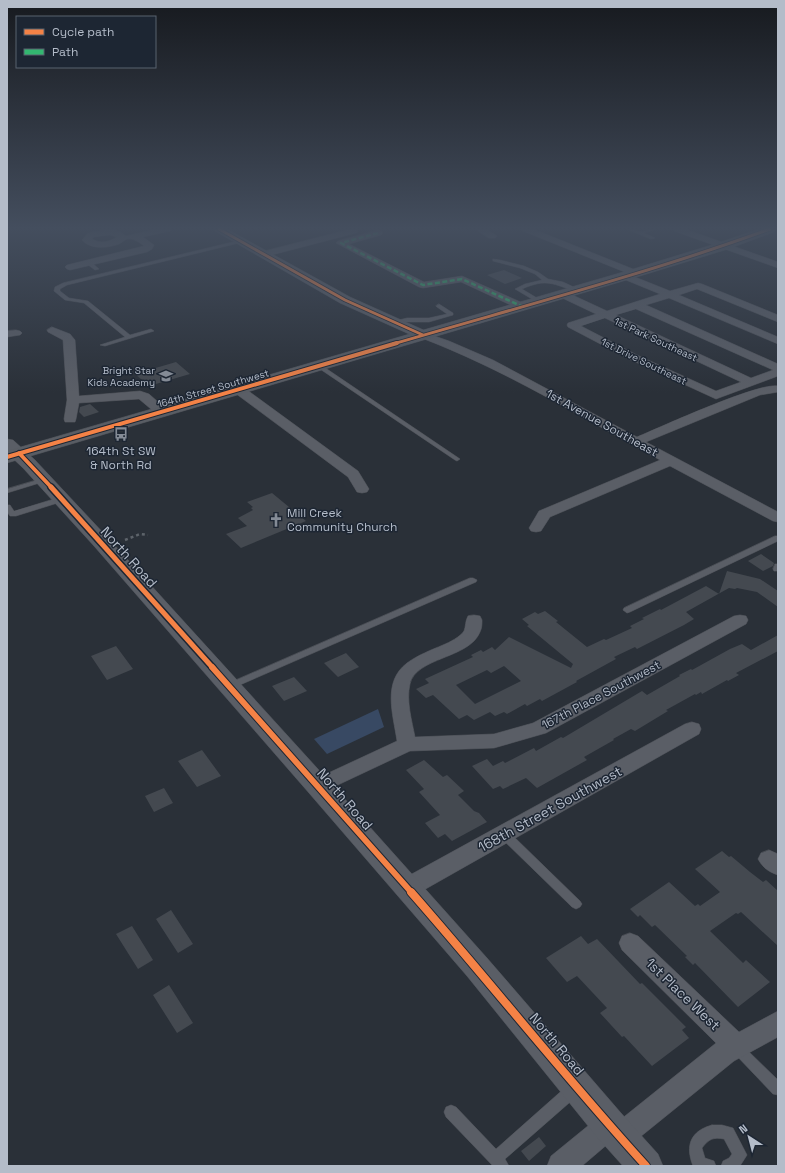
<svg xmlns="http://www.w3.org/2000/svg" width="785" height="1173" viewBox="0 0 785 1173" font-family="'Space Grotesk',sans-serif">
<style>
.water{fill:#384963}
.building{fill:#444950;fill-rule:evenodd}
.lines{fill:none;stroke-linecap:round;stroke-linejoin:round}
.service-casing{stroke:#484c53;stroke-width:1}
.minor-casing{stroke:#484c53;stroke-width:1}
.tertiary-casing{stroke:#484c53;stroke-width:1}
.secondary-casing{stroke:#484c53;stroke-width:1}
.path{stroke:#5d636a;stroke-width:2.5;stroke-dasharray:3 3;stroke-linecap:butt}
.service{fill:#5a5e66;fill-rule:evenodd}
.minor{fill:#5a5e66;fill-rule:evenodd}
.tertiary{fill:#5a5e66;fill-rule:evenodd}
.secondary{fill:#595d64;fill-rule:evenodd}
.quiet{stroke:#33b770;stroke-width:2.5;stroke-dasharray:5 2.5;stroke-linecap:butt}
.cycleway-far4-casing{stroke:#1d2633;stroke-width:4.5}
.cycleway-far3-casing{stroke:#1d2633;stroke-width:6}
.cycleway-far2-casing{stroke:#1d2633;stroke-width:8}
.cycleway-far1-casing{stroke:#1d2633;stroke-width:8}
.cycleway-casing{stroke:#1d2633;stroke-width:10}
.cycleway-far4{stroke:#f48246;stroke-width:3}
.cycleway-far3{stroke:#f48246;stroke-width:4}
.cycleway-far2{stroke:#f48246;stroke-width:5}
.cycleway-far1{stroke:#f48246;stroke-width:6}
.cycleway{stroke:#f48246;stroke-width:8}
.labels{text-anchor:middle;stroke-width:3;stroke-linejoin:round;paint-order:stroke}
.far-street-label{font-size:10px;fill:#b4bcc9;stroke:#1d2633}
.far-poi-label{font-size:10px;fill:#b4bcc9;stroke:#1d2633;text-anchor:end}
.street-label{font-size:12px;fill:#b4bcc9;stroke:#1d2633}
.poi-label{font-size:12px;fill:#b4bcc9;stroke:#1d2633}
.near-street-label{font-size:14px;fill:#b4bcc9;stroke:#1d2633}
</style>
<rect width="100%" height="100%" fill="#2a3038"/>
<path class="water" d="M378 709 384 727 327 754 314 739Z"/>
<path class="building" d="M504 270 522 278 505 284 487 275Z
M176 362 190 374 149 386 135 374Z
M90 404 99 412 84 417 79 412 80 407Z
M272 493 306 521 241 548 226 534 247 526 238 518 253 510 251 508 253 507 247 502Z
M761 554 774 563 773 566 763 571 748 561Z
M727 571 760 579 778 591V607L757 592 737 588 735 589 729 588 686 612 694 619 684 625 637 649 635 647 614 657 616 659 576 681 577 682 542 701 540 699 527 706 525 704 507 714 504 712 495 716 490 712 474 720 467 715 459 719 433 695 426 698 416 689 429 683 425 679 473 657 471 655 481 650 483 652 492 647 495 650 509 637 571 668 573 664 527 626 529 625 522 619 535 612 538 614 545 611 558 621 556 622 587 647 604 639 606 640 632 628 630 626 644 619 642 618 660 609 661 610 706 586 719 594ZM504 666 521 681 475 704 456 685 487 670 491 673Z
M778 635V651L736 673 739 675 728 681 727 680 702 694 701 692 696 695 695 694 666 710 668 711 635 731 631 729 613 739 614 740 584 757 587 760 537 788 526 778 503 789 500 786 493 789 472 766 487 759 493 766 503 761 505 763 534 748 536 751 561 737 563 738 642 691 647 695 680 676 679 675 691 669 692 670 730 649 742 644 751 650Z
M116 646 133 669 107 680 91 656Z
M346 653 359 667 338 677 324 663Z
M294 677 307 691 284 701 272 686Z
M202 750 221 776 197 787 178 761Z
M424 760 443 777 447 775 464 791 458 795 474 811 479 813 487 822 452 841 445 834 438 838 425 823 440 815 419 792 424 789 406 770Z
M164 788 173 803 154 812 145 796Z
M722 851 729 857 731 856 750 872 763 882 766 880 778 891V946L741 912 738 914 736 913 710 931 743 963 746 960 770 982 738 1007 695 963 693 965 685 957 687 956 655 925 652 927 640 915 638 917 630 909 669 882 695 906 698 904 700 906 720 892 695 869Z
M171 910 193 944 178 953 156 919Z
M132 926 153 960 138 969 116 934Z
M581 936 588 944 597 939 640 984 642 983 686 1027 682 1030 689 1038 652 1066 624 1036 622 1037 600 1013 607 1008 577 976 567 982 546 958Z
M169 985 193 1023 177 1033 153 995Z
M539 1137 546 1146 529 1161 521 1151Z"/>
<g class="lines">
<defs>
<path id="service" d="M627 229C632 229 635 231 640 231 645 232 651 229 656 229L644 233 655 238 651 239Z
M241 240H243V242L67 285 60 289V291L69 298 88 301 130 335 151 329 154 331 105 346 100 345 125 337 84 303 65 300 54 291 55 287 63 283Z
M493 259 500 260 524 266 538 272 548 279 563 282 580 290 577 292C553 284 547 278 522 289L542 301 537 302 515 289 525 284 542 280 535 274 520 268 493 261Z
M87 262H91L99 269 95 270 87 264Z
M439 304 453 313V315L429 322H407L394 324 391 322 407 318H429L447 314 437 307 436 306Z
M319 364 321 365 460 459 457 461 455 460 317 367 316 366Z
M44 478 46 479 47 480 46 481 7 493V489Z
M61 497 65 499 64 501 16 516H10L7 512V505H10L14 511Z
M775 536H778V541L630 612 627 613 623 610 624 608Z
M775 564H778V571H774L773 569Z
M470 578H473L477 580 476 582 233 688H227L226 686 227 684Z
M504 830 508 831 580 901 582 904 580 907 576 909 572 907 500 837 499 834 500 831Z
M737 1042 741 1044 778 1080V1095L773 1094 733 1052 731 1048 733 1044Z
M572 1085 577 1086 578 1091 577 1096 505 1159 509 1166H493L446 1117 444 1112 446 1107 451 1105 456 1107 496 1149 567 1086Z
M712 1125H722L733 1128 747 1155 740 1166H721L723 1161 729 1158 732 1154 724 1139C713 1137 709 1139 702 1148L705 1158 714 1161 716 1166H693C685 1146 690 1131 712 1125Z"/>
<path id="minor" d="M110 229 119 231 126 236 156 229H172L170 231 143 237 154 245 152 249 147 252 70 270 67 269 65 267 67 265 144 246C139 242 133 238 127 239 126 239 121 243 119 244 108 248 91 250 82 240L88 233ZM110 235 117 237C109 242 101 244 92 239L94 237Z
M351 229H356L358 231 356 233 264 257 259 254 261 252Z
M475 229H486L497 236 495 238H489Z
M521 229H533L638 271 640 273 635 276 632 275 523 231Z
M672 229H685L778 262V268L674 231Z
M378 230 381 231 383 233 381 235 349 244 424 282 462 276 525 304 526 306 521 309 517 308 461 282 423 288 419 287 336 243 338 241Z
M625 273 670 291 698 283 702 284 778 315V322L697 289 679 295 778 337V344L669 298 646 305 778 364V376L716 399 629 359 568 327 567 325 568 323 596 314 558 296 557 294 558 292H566L607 311 660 294 621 278 620 276 621 274ZM636 309 773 370 751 378 616 315ZM605 318 741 382 716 391 637 355 581 326Z
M52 327 70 334 75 340 79 396 140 391 149 394 166 409 168 412 166 415H158L139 399 79 403 76 419 75 422H65L64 419 67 400 63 340 48 332 47 330Z
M16 330 20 331 22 333 20 335 7 337V331Z
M423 332 449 341 493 360 637 437C661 427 759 382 778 386V392L760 395 646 442 778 512V522L773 521 670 466 550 517 541 531 536 532 531 531 529 528 539 511 660 460C581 417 504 369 419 337L417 335Z
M239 386 243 387 358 471 369 489 367 492 362 493 357 492 348 477 235 393 233 390 235 387Z
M474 615 480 616 482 620C482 624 482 628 480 632 469 659 416 657 410 684 406 701 412 721 415 737L494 734 533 723 734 616 740 615 746 616 748 620 746 624 546 733 494 748 410 751 325 791 318 794 311 791 308 786 311 781 397 741C393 714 382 682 407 663 418 655 431 650 443 645 450 642 460 637 464 631 466 626 465 621 468 616Z
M692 722 699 724 701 729 699 734 415 895 407 897 399 895 396 888 399 881 685 724Z
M769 850 778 854V875C769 872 763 868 758 859L761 853Z
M630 933 638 936 739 1032 778 1011V1037L734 1061 629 1146 620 1150 611 1146 609 1143 582 1166H547L551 1156 600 1116 609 1112 618 1116 620 1120 716 1043 622 950 619 943 622 936Z"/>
<path id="tertiary" d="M214 229H227L350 297 428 332 430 335 428 338 423 339 418 338 340 303 215 231Z
M7 439 13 440 35 460 108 538 327 779 487 958 621 1113 658 1154 663 1166H623L597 1137 467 976 309 793 94 546 23 468 7 453Z"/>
<path id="secondary" d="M759 229H776L774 232 728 249 640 276 7 463V451L630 270 718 243Z"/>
</defs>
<use href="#service" class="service-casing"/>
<use href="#minor" class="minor-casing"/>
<use href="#tertiary" class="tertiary-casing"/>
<use href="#secondary" class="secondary-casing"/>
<path class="path" d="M125 540 140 534 148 535"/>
<use href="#service" class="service"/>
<use href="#minor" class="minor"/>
<use href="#tertiary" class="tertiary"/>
<use href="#secondary" class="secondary"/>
<path class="quiet" d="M378 233 341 243 423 285 462 279 521 306"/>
<defs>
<path id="cycleway-far4" d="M219 229 345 300 423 335
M393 344C519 307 647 274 770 229"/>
<path id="cycleway-far3" d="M19 453 52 488
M7 457 397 343"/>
<path id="cycleway-far2" d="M51 487 213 668"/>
<path id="cycleway-far1" d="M212 667 412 893"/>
<path id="cycleway" d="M411 892C490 982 565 1077 646 1166"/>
</defs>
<use href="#cycleway-far4" class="cycleway-far4-casing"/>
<use href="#cycleway-far3" class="cycleway-far3-casing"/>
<use href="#cycleway-far2" class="cycleway-far2-casing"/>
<use href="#cycleway-far1" class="cycleway-far1-casing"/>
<use href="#cycleway" class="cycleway-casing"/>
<use href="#cycleway-far4" class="cycleway-far4"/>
<use href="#cycleway-far3" class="cycleway-far3"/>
<use href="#cycleway-far2" class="cycleway-far2"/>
<use href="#cycleway-far1" class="cycleway-far1"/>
<use href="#cycleway" class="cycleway"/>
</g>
<linearGradient id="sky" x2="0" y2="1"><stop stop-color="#171a1f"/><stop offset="0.58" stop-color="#444e5e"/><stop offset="1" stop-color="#444e5e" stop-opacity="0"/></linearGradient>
<rect width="785" height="393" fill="url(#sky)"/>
<defs>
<symbol id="school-bare" viewBox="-9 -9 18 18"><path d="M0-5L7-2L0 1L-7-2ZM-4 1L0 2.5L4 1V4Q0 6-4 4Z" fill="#848b96" stroke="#1d2633" stroke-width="2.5" paint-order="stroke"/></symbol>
<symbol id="bus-bare" viewBox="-9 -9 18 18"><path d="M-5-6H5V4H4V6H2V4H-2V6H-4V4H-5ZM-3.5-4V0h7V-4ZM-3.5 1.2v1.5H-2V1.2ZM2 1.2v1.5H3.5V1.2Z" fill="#848b96" stroke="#1d2633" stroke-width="2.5" paint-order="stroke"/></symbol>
<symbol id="church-bare" viewBox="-9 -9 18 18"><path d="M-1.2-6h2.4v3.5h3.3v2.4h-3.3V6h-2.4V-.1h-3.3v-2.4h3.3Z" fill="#848b96" stroke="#1d2633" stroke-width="2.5" paint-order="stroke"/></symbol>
</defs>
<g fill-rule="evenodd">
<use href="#school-bare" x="156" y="366" width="20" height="20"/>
<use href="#bus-bare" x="111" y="424" width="20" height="20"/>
<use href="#church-bare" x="266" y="510" width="20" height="20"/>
</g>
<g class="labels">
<g class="far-street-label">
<text transform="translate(656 339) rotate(25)" y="4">1st Park Southeast</text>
<text transform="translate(644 361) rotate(26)" y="4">1st Drive Southeast</text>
<text transform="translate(213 388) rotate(-16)" y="4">164th Street Southwest</text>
</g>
<g class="far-poi-label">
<text x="155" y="374">Bright Star<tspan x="155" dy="12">Kids Academy</tspan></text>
</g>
<g class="street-label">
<text transform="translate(602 423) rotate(29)" y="4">1st Avenue Southeast</text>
<text transform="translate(601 695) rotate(-28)" y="4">167th Place Southwest</text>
</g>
<g class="poi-label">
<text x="121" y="455">164th St SW<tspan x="121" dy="14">&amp; North Rd</tspan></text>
<text x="287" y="517" text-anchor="start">Mill Creek<tspan x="287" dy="14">Community Church</tspan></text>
</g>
<g class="near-street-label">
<text transform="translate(129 557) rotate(48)" y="5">North Road</text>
<text transform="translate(345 799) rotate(49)" y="5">North Road</text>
<text transform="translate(550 809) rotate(-29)" y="5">168th Street Southwest</text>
<text transform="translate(683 994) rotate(44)" y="5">1st Place West</text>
<text transform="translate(557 1044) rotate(50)" y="5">North Road</text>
</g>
</g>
<rect width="785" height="1173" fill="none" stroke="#b4bcc9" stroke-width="16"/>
<rect x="16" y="16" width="140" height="52" fill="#1d2633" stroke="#59626f"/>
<rect x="24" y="29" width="20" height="6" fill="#f48246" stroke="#59626f"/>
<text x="52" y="36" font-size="12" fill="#b4bcc9">Cycle path</text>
<rect x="24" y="49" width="20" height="6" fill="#33b770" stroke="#59626f"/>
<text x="52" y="56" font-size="12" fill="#b4bcc9">Path</text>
<g transform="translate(749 1137) rotate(324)" stroke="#1d2633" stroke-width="3" paint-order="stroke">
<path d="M0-3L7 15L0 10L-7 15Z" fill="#b4bcc9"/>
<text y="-6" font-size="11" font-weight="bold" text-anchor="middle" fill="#b4bcc9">N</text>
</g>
</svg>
